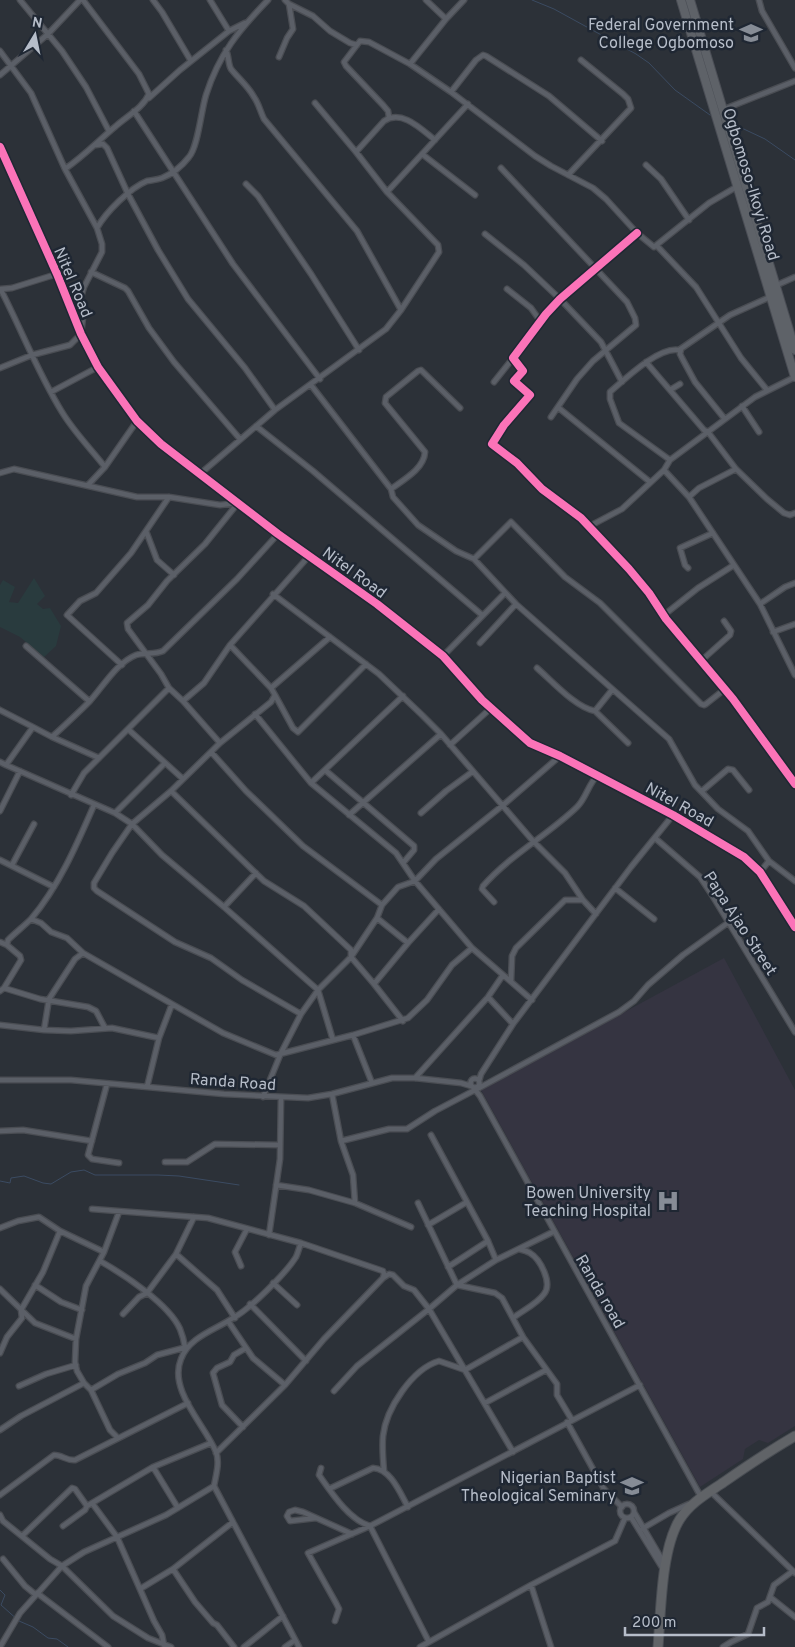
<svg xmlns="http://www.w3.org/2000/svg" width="795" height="1647" viewBox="0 0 795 1647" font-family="Overpass,sans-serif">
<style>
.medical{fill:#353441}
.green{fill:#293b3e}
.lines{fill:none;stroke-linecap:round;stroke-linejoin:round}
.stream{stroke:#3b4b62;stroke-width:1}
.street-casing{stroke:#4a4d53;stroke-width:7}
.primary-casing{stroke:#4a4d55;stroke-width:10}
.highway-casing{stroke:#494d53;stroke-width:11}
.street{stroke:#5b5f67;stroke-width:4.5}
.primary{stroke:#5e6268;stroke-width:8}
.highway{stroke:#606367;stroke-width:9}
.cycleway-casing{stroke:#1f2733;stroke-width:11}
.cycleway{stroke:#fb73b8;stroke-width:8}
.labels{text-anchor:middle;stroke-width:5;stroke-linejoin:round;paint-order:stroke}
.poi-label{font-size:16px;fill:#b6bdc9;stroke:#1f2733;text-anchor:end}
.street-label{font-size:16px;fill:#b6bdc9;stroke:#1f2733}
</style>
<rect width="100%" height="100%" fill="#2c3138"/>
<path class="medical" d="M724 958 795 1090V1426L768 1443 759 1440 745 1449 743 1459 700 1487 481 1090Z"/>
<path class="green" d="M34 578 45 596 37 604 43 609 50 608 61 626 56 646 44 657 20 637 0 627V585L3 580 15 587 9 602 18 603Z"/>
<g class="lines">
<path class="stream" d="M532 0 554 9 636 54 649 63 675 90 710 115
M731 123 765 139 795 160
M0 1181 10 1183 11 1178 24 1176 43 1183 51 1184 71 1172 84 1170 95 1175H158L179 1176 239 1185
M0 1590 5 1595 1 1605 19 1621 33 1627 48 1638 57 1639 68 1647"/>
<defs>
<path id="street" d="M20 0 62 51 86 87 109 131
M153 0 162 12 191 61
M210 0 229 31
M285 0 289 4 313 16 330 31 350 43 357 45
M759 0 762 11 795 68
M446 19 464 0
M226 50C229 56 228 64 231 69 239 79 248 86 254 97 259 104 260 111 264 119L357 231 401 310
M0 51 31 93 65 169 97 228 102 244V252L84 287 81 297 83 317 81 334 70 345 32 355 0 368
M279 57 287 38 293 29 289 4
M410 64 446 19 426 0
M0 75 48 34 80 0
M451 92 476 60 483 55 486 56 549 96 602 141
M149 98 180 70 229 31 245 23
M722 110 795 81
M134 111 233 264 320 379
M389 117 388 111 383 105 346 66 344 62 360 41 369 42 410 64 451 92 535 156 551 166 593 188 606 199 637 233 654 247 709 203 738 186
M96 145 103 144 107 148 128 194 158 250 188 299 245 368 275 410
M0 147 57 274 81 334 98 367 137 421 161 444 278 534 377 604 443 656 482 700 530 743 560 756 673 815 744 857 760 872 795 927
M356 152 384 121C402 109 421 129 435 140
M422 154 475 195
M646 165 661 179 689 220
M501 168 627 302 635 318 636 325 593 361 577 379 551 417
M65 169C84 156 99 140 116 126 127 116 143 108 149 94L139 74 83 0
M568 175 631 108 628 99 623 94 581 60
M246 184 258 196 311 274 359 350
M387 192 468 104
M97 228C106 212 130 188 147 181 152 180 157 180 162 178 172 174 182 166 189 157 198 147 201 111 206 95 219 54 239 30 268 0
M637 233 560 299 546 314 513 358 523 371 514 381 530 395 504 425 492 444 517 463 542 489 581 518 629 569 649 593 666 619 733 699 795 784
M485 234 524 265 560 299 601 342 622 382
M657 246 696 287 741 358 767 390
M91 272 125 288 128 291 149 328 174 362 240 439
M777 285 795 277
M1 289 12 288 57 274
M507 289 531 308 541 322
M1 290C22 331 38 373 62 412 74 432 91 449 105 467
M681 349 680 354 682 358 695 382 724 418
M646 362 704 430 708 432 736 469 767 499 784 513 790 515 795 513
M494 382 513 358
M311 385 391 489 393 497 418 525 456 551 474 559 516 604 669 739 695 785 718 809 748 831 769 861
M670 390 680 384
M51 392 98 367
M742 406 759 432
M560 409 650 482
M256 426 313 471 482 615
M670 460 619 423 610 399V392C625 379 659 346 679 350L730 315 770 297
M664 470 689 497 760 604 795 675
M0 473 14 469 137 497H169L220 505 238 503
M200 474 275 410 386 329 401 310 439 252 438 245 387 192 356 152 315 103
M88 485 105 467 137 421
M391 489C403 480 424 469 425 452L385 403 386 397 418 371 421 370 460 408
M689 497 699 488 736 469
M588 527 622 509 664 470 670 460 755 397 795 377
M146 531 157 560 174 575
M474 559 511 522 565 577 600 603 701 704 704 705 706 704 725 689
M688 568 685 565 680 548 713 533
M273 594 379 674 422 715 441 734 533 841 565 873 583 900 596 914
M760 604 785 587 795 583
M664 615 698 588 734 565
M773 632 795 624
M480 643 516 604
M230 645 271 688
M26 646 89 701
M443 656 505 593
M702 660 730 635 731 631 724 621
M122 665 67 615 80 601 96 593 131 553 169 497
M537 668C552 681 576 708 595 711L628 743
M275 695 293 728 298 732 366 664
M183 701 204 683 230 645 309 556
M0 710 33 727
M595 711 612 690
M255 714 311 783 396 853 415 881 472 948 532 1000
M129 730 183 779
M52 737 99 758
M220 743 183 701 169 688 161 674 128 629 127 623 148 605 167 581 205 544 238 503
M450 745 491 708
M212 753 246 791 303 846 382 905
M0 762 6 765 33 727 52 737C65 725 77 714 89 702 103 687 116 663 136 655 145 652 154 655 163 651L237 579 278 534
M6 765 115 813 132 824 162 855 224 907 318 990 333 1040
M325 770 414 846V850L403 863
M311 783 403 696
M171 791 264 881 304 906 351 950V957L374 984 403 1021
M702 791 728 769 733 770 749 790
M71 795 84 773 169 688
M0 811 20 771
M115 813 165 763
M421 813 446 791 472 772
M349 815 441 734
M655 838 700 877 712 895 795 1032
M0 860 54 887
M12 865 34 824
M760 872 769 861 795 881
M615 888 654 919
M494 902 482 889 483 886C510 855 548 835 577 807 587 797 588 784 598 775
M224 907 256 873
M377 918 408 943 439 909
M31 919 41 923 51 932 67 938 83 953 172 1004 223 1033 276 1055 353 1035 408 1018 427 1000 452 965 472 948
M0 942 7 945
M511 981 512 956 516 948 565 900H583
M374 984 408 943
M4 988 21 960 20 956 7 945 8 940C15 933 24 926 31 919 59 886 77 844 94 805
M0 991 4 988 40 999 88 1007 96 1011 105 1028
M488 997 513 1024
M301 1014 242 980 211 958 175 942 97 891 94 888V883L112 853 132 824 171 791 220 743 271 702 275 695 271 688 330 637
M0 1025 44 1030 71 1031 112 1028 159 1038
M44 1030 49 999 75 959 83 953
M353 1035 372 1083
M415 1078 488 997 503 975
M470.5 1083a4.5 4.5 0 1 1 9 0a4.5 4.5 0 1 1-9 0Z
M0 1080H71L224 1094 308 1098 332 1094 392 1078H415L461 1083 471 1086
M479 1081 481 1074 513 1024 631 867 673 815
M107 1084 88 1155 92 1159 119 1163
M147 1087 159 1038 172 1004
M473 1087 480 1096 701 1497
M479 1088 619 1012 634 1001 648 985 683 955 729 922
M332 1094 341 1141 353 1175 355 1203
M263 1097 281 1053 301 1014 318 990 351 957 377 918 382 905 398 887 415 881 436 859 502 806 560 756
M0 1131 23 1130 92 1141
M431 1135 488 1241 496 1260
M341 1141 389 1129H407L435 1111 475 1090
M165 1162H187L215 1144 280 1145
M276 1185 309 1190 355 1203 411 1227
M418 1203 457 1285 495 1293 502 1298 523 1337 557 1384V1395L572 1420
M92 1209 208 1218 301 1243C299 1248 298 1253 296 1257 286 1273 250 1309 233 1318 215 1330 189 1337 181 1359 168 1390 205 1425 216 1452 220 1462 216 1475 214 1486L299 1647
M428 1225 467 1202
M0 1228 18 1221 39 1217 60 1231 104 1252
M269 1235 280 1159 281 1098
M176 1254 217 1290 235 1318
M100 1261C123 1274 169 1304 180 1329 182 1334 184 1341 185 1347
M241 1266 235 1252 247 1229
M448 1267 488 1241
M383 1278 389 1274 393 1275 404 1286 414 1290 429 1309 513 1452
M273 1283 297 1305
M35 1285 61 1302 82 1310
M0 1289 35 1323 76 1339
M250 1304 306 1361
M123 1314 139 1297 147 1293 176 1254 194 1217
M513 1318C522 1311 537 1304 544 1294 553 1283 540 1259 530 1253 527 1251 523 1250 519 1249
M228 1321 253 1358 285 1385
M0 1353 7 1337 22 1318 21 1310 43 1272 60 1231
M19 1386 46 1374 76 1365
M91 1390 118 1374 145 1363 157 1355 187 1347
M334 1391 357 1366 429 1309 457 1285 496 1260 553 1232
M485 1403 546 1370
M567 1422 604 1489 622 1507
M243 1427 222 1405 213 1373 217 1368 230 1362 234 1355 246 1348
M0 1430 21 1416 84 1383
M117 1437 110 1430 91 1390 84 1383 77 1371 75 1362 76 1339 86 1286 104 1252 119 1212
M216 1453 285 1385 324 1339 383 1278 384 1274 383 1271 301 1243
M153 1467 178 1508
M321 1468 319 1475C331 1492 349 1520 370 1526L429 1642
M384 1471C383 1460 382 1447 383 1436 386 1409 412 1369 439 1361L465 1370 523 1337
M329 1489 373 1468C391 1469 400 1493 408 1507
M710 1491 795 1573
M0 1495 54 1455C62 1455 67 1461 75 1460L188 1403
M92 1503 117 1537 154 1621 162 1635 164 1645
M620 1511a7 7 0 1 1 14 0a7 7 0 1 1-14 0Z
M634 1512 664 1563
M0 1515 3 1521 50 1559 62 1566 113 1616 148 1638 171 1647
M631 1517 663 1569
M316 1518 290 1521 287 1516 289 1512 295 1510 303 1512 352 1534
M63 1526 85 1510 87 1506
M640 1530 669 1513 689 1504
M22 1536 72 1488 75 1489 87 1506 153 1467 211 1443
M3 1559 25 1586 36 1595
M173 1569 195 1602 213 1623 217 1625 234 1647
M531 1585 551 1647
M140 1589 173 1569 233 1522
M37 1593 108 1647
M770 1597 795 1617
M335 1621 339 1609 336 1603 308 1553 370 1526 640 1385
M0 1647 20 1613 62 1566 84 1552 166 1515 214 1486
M244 1647C257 1637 270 1626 283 1616
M285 1647 295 1640
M420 1647 531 1585 615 1541 625 1518
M723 1647 731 1642 748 1634 757 1608 768 1602 774 1585 793 1571"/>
<path id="primary" d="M681 0 795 377
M690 0 795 350"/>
<path id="highway" d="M658 1647C661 1611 661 1549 680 1519 691 1502 708 1493 724 1482 747 1466 771 1450 795 1436"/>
</defs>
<use href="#street" class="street-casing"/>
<use href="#primary" class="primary-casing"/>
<use href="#highway" class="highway-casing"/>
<use href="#street" class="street"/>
<use href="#primary" class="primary"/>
<use href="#highway" class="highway"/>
<defs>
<path id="cycleway" d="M0 147 57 274 81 334 98 367 137 421 161 444 278 534 377 604 443 656 482 700 530 743 560 756 673 815 744 857 760 872 795 927
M637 233 560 299 546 314 513 358 523 371 514 381 530 395 504 425 492 444 517 463 542 489 581 518 629 569 649 593 666 619 733 699 795 784"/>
</defs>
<use href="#cycleway" class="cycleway-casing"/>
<use href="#cycleway" class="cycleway"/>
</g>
<defs>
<symbol id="university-bare" viewBox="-9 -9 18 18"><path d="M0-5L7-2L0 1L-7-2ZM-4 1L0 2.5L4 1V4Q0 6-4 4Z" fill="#868c96" stroke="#1f2733" stroke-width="2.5" paint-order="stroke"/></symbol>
<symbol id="hospital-bare" viewBox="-9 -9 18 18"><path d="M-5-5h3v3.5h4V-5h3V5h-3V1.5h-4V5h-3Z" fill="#868c96" stroke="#1f2733" stroke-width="2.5" paint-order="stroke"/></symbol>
<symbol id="school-bare" viewBox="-9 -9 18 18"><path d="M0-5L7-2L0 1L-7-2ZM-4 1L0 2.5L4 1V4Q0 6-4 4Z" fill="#868c96" stroke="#1f2733" stroke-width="2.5" paint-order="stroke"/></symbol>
</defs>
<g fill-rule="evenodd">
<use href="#university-bare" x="735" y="17" width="32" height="32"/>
<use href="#hospital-bare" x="652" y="1185" width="32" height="32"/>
<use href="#school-bare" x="616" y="1470" width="32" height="32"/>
</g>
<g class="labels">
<g class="poi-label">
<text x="734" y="30">Federal Government<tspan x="734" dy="18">College Ogbomoso</tspan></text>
<text x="651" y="1198">Bowen University<tspan x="651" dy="18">Teaching Hospital</tspan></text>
<text x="616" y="1483">Nigerian Baptist<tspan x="616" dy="18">Theological Seminary</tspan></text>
</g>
<g class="street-label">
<text transform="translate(752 184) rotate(73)" y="6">Ogbomoso-Ikoyi Road</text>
<text transform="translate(74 282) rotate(67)" y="6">Nitel Road</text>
<text transform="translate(355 572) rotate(36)" y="6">Nitel Road</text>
<text transform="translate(680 804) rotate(29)" y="6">Nitel Road</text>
<text transform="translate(741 923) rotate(57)" y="6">Papa Ajao Street</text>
<text transform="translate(233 1081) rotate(4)" y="6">Randa Road</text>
<text transform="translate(601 1291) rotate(60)" y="6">Randa road</text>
</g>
</g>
<g transform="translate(35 35) rotate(10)" stroke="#1f2733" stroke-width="4" paint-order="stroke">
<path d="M0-4L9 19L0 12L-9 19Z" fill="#b6bdc9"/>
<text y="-8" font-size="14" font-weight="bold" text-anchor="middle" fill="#b6bdc9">N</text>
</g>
<path d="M625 1627v8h139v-8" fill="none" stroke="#b6bdc9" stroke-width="2.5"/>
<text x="632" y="1627" font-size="15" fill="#b6bdc9" stroke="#1f2733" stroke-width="4" paint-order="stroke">200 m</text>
</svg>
